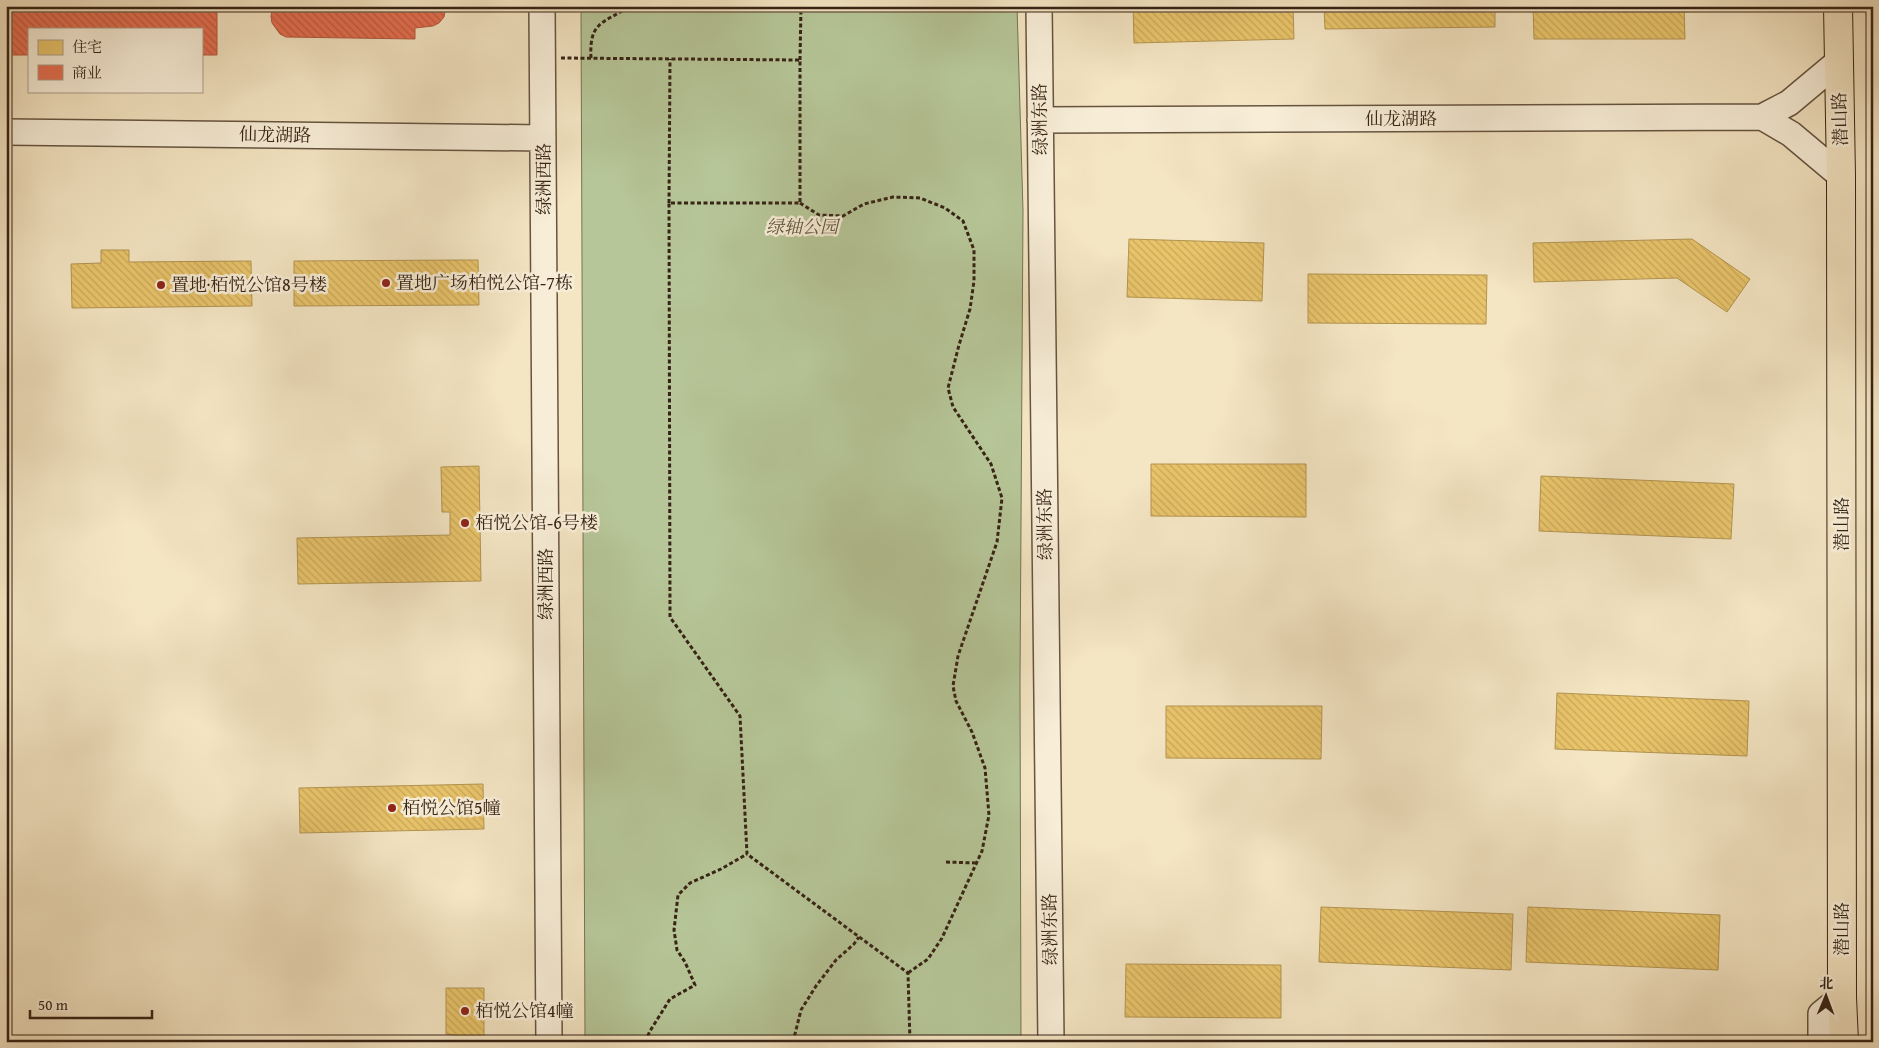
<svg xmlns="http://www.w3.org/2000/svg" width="1879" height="1048" viewBox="0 0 1879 1048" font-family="'Gentium Book Plus','Noto Serif SC',serif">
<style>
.green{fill:#b6c698;stroke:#767456}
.homes{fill:url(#homes-back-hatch);stroke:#b39450}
.shops{fill:url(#shops-back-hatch);stroke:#b2583f}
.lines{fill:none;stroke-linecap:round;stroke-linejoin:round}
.tertiary-casing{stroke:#665440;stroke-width:28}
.primary-casing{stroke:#362315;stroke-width:30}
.path{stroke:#362315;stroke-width:3;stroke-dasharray:4 2.5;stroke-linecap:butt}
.tertiary{stroke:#f8eed8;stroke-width:25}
.primary{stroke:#f4e5c3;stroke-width:28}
.poi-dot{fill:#8f2418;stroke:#f8eed8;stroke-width:2}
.labels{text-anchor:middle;stroke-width:5;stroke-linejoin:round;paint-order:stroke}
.street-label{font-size:18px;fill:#362315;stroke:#f8eed8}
.park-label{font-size:18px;font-style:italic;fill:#5c543c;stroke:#f8eed8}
.poi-label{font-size:18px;fill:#362315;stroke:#f8eed8;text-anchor:start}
</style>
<defs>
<pattern id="homes-back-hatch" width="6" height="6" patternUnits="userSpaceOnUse" patternTransform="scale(1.25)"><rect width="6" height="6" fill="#e9c46a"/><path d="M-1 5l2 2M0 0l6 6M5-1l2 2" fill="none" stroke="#c8a85b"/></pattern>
<pattern id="shops-back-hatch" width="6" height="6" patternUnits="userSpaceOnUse" patternTransform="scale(1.25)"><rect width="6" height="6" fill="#e76f51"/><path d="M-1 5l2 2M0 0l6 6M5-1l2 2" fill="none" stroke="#bc5b42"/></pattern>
</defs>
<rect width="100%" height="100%" fill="#f4e5c3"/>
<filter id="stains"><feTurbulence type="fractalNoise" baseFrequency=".004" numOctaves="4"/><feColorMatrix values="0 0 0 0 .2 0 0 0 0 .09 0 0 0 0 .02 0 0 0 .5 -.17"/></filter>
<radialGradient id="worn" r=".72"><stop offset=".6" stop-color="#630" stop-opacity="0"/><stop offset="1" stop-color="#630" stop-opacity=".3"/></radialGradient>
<path class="green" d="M581 6H1017L1023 211 1020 680 1021 1042H585Z"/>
<path class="homes" d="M1133 6H1293L1294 39 1134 43Z
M1324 6H1495V27L1325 29Z
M1533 6H1684L1685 39H1534Z
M1129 239 1264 243 1262 301 1127 297Z
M1692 239 1750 279 1727 312 1677 278 1534 282 1533 243Z
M101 250H129V262L251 261 252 306 72 308 71 264 101 263Z
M463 260H478L479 305 294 306V261Z
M6 265H8V309H6Z
M1308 274 1487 275 1486 324 1308 323Z
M1151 464H1306V517L1151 516Z
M479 466 481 581 298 584 297 538 450 535V512H442L441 467Z
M1541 476 1734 484 1731 539 1539 531Z
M1557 693 1749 701 1747 756 1555 749Z
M1166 706H1322L1321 759 1166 758Z
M483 784 484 829 300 833 299 788Z
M1321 907 1513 914 1511 970 1319 962Z
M1528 907 1720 915 1718 970 1526 962Z
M1126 964 1281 965V1018L1125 1017Z
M446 988H484V1042H456L455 1035 446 1034Z"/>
<path class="shops" d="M273 6H446L444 17 439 23 433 26 415 28V39L286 37 280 34 272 23 271 16Z
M217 8V55H201V29H29V55H10V9Z"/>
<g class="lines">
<defs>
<path id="tertiary" d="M542 6 549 1042
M1039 6 1051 1042
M1838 62 1789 103 1762 117 1791 134 1841 176
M1040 120 1762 117
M6 132 543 138
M1821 1042V1014L1842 997"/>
<path id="primary" d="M1838 6 1841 176 1842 997 1844 1042"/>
</defs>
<use href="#tertiary" class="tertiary-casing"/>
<use href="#primary" class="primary-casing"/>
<path class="path" d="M820 6H853
M561 58 800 60V203H669L670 617 740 716 747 854 908 973 910 1042
M591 58C589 21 603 24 630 6
M800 60 801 6
M669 203 670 59
M800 203 819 215 843 216 864 204 893 197 920 198 945 208 963 221 974 250V281L970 309 959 345 948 388 953 407 991 464 1002 498 997 542 958 656 953 686 956 701 972 732 985 768 989 815 982 851 942 938 928 959 908 973
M946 862 976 863
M645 1042 650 1031 670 999 695 985 685 962 677 950 674 930 678 895 690 883 721 869 747 854
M793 1042 801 1010 816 986 836 960 854 944 859 937"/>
<use href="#tertiary" class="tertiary"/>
<use href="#primary" class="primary"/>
</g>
<g class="poi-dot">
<circle cx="386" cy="283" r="5"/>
<circle cx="161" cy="285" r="5"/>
<circle cx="465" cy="523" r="5"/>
<circle cx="392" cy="808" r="5"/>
<circle cx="465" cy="1011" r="5"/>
</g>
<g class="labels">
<g class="street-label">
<text transform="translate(1040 119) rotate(-91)" y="6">绿洲东路</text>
<text x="1401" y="125">仙龙湖路</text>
<text transform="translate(1840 119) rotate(-92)" y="6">潜山路</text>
<text transform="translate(275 135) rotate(1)" y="6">仙龙湖路</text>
<text transform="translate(544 179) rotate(-90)" y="6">绿洲西路</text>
<text transform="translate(1045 524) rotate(-91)" y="6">绿洲东路</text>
<text transform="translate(1842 524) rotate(-90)" y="6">潜山路</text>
<text transform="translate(546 584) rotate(-90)" y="6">绿洲西路</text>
<text transform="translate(1050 929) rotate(-91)" y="6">绿洲东路</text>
<text transform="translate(1842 929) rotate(-90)" y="6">潜山路</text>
</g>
<g class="park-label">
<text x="802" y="233">绿轴公园</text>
</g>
<g class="poi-label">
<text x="396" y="289">置地广场柏悦公馆-7栋</text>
<text x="171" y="291">置地·栢悦公馆8号楼</text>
<text x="475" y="529">栢悦公馆-6号楼</text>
<text x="402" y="814">栢悦公馆5幢</text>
<text x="475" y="1017">栢悦公馆4幢</text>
</g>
</g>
<rect width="1879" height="1048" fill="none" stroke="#f4e5c3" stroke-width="25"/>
<rect x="8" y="8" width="1864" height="1033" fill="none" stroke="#362315" stroke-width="2.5"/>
<rect x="12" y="12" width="1854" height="1023" fill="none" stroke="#362315"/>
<rect x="28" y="28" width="175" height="65" fill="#f8eed8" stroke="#aa9d8a"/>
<rect x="38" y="40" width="25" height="15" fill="#e9c46a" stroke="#aa9d8a"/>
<text x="72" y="52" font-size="15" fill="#362315">住宅</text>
<rect x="38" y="65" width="25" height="15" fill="#e76f51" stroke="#aa9d8a"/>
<text x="72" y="78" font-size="15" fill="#362315">商业</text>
<g transform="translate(1826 996) rotate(1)" stroke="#f8eed8" stroke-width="4" paint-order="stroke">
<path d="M0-4L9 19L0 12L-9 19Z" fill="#362315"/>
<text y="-8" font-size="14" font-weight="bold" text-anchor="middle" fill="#362315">北</text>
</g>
<path d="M30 1010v8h122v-8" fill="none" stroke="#362315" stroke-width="2.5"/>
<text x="38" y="1010" font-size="15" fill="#362315" stroke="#f8eed8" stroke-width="4" paint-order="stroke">50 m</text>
<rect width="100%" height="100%" filter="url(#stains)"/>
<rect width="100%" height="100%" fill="url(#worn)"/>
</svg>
